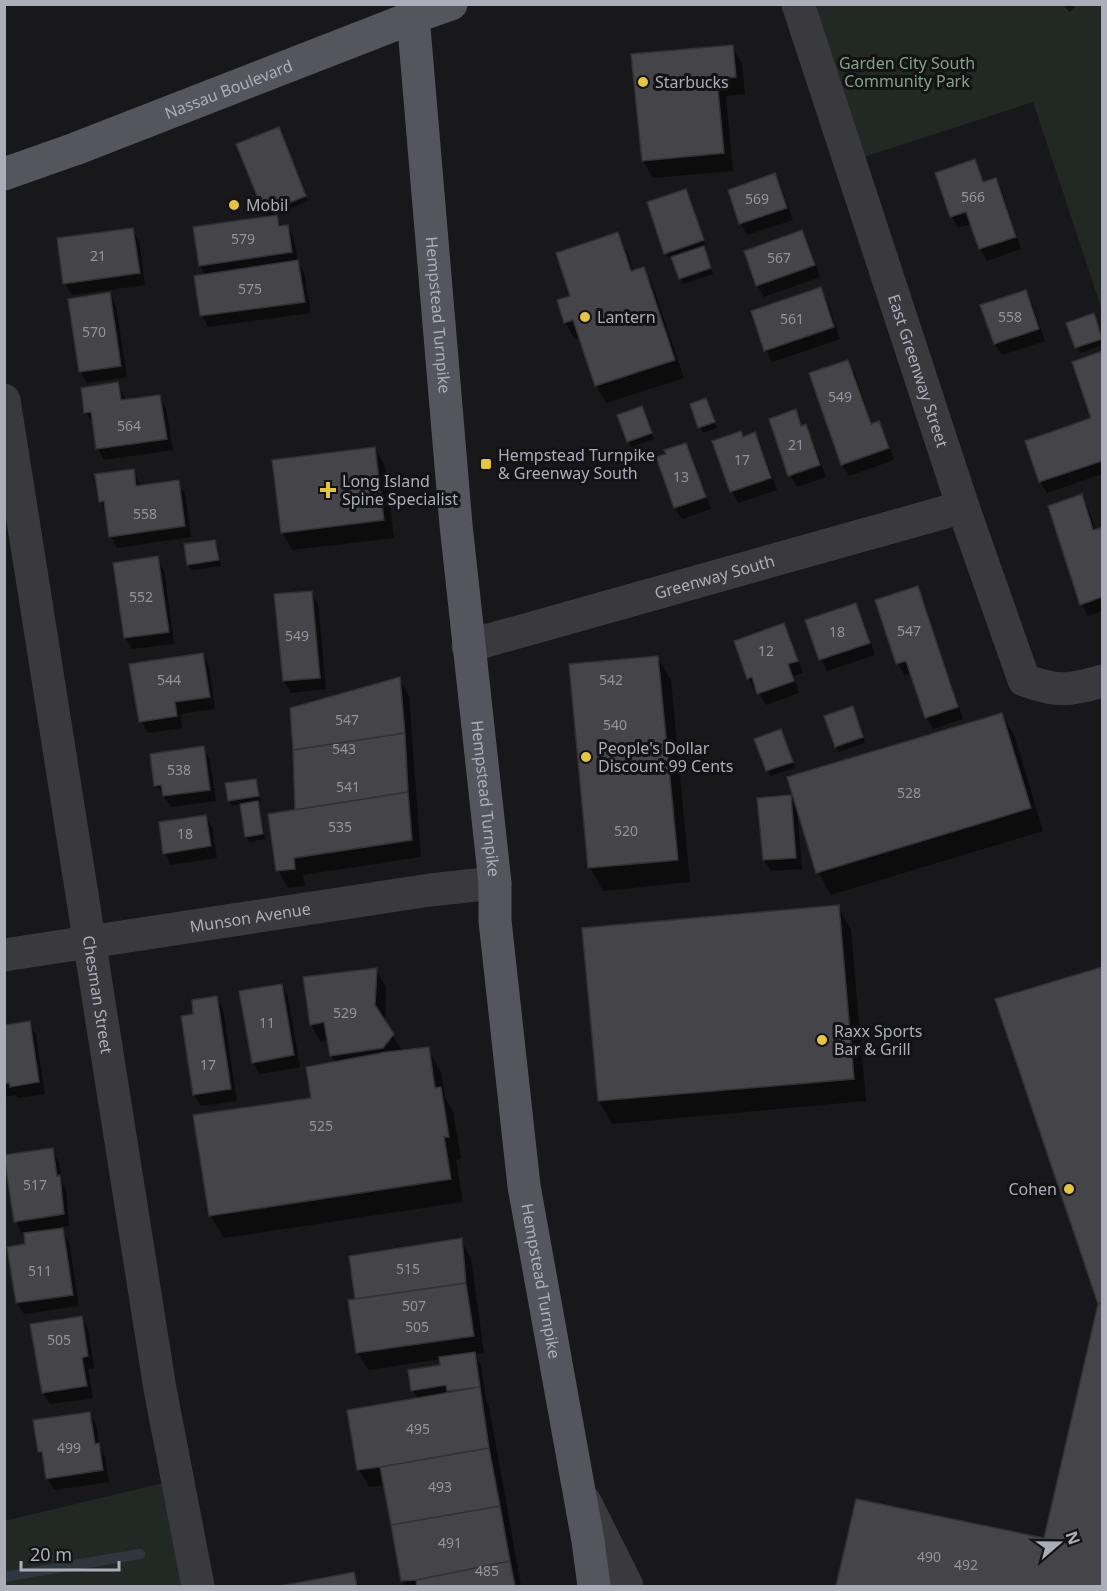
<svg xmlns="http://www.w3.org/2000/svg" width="1107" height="1591" viewBox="0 0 1107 1591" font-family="'Noto Sans',sans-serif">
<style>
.green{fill:#222924}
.shadow{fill:#0007}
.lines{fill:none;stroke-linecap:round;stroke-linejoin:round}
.stream{stroke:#30363e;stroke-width:10}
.building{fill:#454549;stroke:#323235;stroke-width:1.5}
.minor{stroke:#39393e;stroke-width:33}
.major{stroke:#55565d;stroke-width:33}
.poi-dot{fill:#e4c444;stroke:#131214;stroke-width:2}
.labels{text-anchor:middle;stroke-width:6;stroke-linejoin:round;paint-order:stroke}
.number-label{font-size:14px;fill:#92939c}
.park-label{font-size:16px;fill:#83a289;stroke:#131214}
.poi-label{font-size:16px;fill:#abadb8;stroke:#131214;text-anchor:start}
.street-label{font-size:16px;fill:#abadb8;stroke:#131214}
</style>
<rect width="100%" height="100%" fill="#181719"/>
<path class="green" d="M814 5H1102V310L1033 102 864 157Z
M172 1481 191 1586H5L4 1521Z"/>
<path class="shadow" d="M1061 4H1077L1070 12Z
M732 46 742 64 745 94 726 96 733 171 653 178 643 161Z
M281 134 308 201 275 215 283 227H288L294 238 298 262 304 273 311 313 208 327 202 315 206 276 200 265 268 217 265 212Z
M975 161 985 183 995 179 1002 191 1021 249 987 261 981 249 972 224 958 228 952 217 937 174Z
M775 175 781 187 793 220 747 235 741 224 730 191Z
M688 196 706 246 703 247 713 274 683 284 673 257 669 258 666 253Z
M132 229 139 241 145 285 72 295 65 284Z
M802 232 809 244 820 277 764 297 757 285Z
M617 234 627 252 634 272 643 269 653 286 684 378 606 403 596 386 580 338 575 339 565 322Z
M820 289 827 300 840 339 772 362 766 350Z
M1026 292 1032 303 1045 341 1002 355 995 344 982 306Z
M110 294 116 306 127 377 87 383 80 371Z
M1094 315 1102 338V345L1080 353 1068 324Z
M1102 353V474L1047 493 1040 482 1093 419 1074 363Z
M848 362 855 373 872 425 878 423 885 434 894 460 849 476 842 464Z
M117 384 124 396 125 401 159 396 166 408 173 450 104 460 98 448 94 424 86 413Z
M706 400 717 428 703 433 692 405Z
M642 408 654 439 631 447 628 441Z
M795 411 803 427 805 426 812 438 826 477 797 487 790 475Z
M755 434 761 446 777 490 738 503 732 491 714 442 743 438Z
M686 444 692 456 711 509 682 519 675 508 658 458Z
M375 448 385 466 394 538 292 550 282 532Z
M133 470 141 487 178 482 185 494 191 537 117 548 111 536 108 514 100 501Z
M1082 496 1088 508 1096 531 1101 529 1102 533V611L1088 616 1082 604Z
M215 541 218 547 221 566 192 570 188 565Z
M157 558 164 570 174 644 132 649 125 638Z
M917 588 924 600 963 719 933 729 926 717 912 673 904 675 898 663Z
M311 592 318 604 326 689 291 693 284 681Z
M855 605 862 616 875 655 827 671 821 659Z
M784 625 790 637 803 673 793 676 799 693 766 705 757 689 755 690 748 678Z
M203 655 209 666 215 709 180 714 182 728 148 733 141 721Z
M657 657 671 680 690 882 603 891 590 868 571 666Z
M399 678 409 696 421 857 303 875 305 886 288 888 278 870 297 811Z
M855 713 865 743 839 752 836 747Z
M1002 715 1015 737 1043 831 831 895 818 872Z
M781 731 795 768 770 776 756 740Z
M203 748 210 760 216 801 171 807 156 785Z
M255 780 258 786 261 802H257L260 808 265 839 249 842 246 836 242 804 232 806 229 800Z
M790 797 797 808 802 869 771 871 764 860Z
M206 817 212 828 217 858 171 865 165 853Z
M838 907 851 930 866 1101 612 1124 599 1101 584 930Z
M1102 969V1586H837L857 1501 1045 1540 1099 1304 997 1000Z
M376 970 386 987 385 1022 403 1052 428 1049 441 1072 445 1097 453 1111 461 1159 456 1160 463 1202 224 1238 210 1215 312 1099 336 1063 331 1055 329 1040 321 1042 311 1024Z
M282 985 288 997 300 1067 260 1074 253 1062Z
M217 998 223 1009 237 1101 201 1106 194 1095 195 1015Z
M4 1023 7 1026 29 1023 36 1035 45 1094 18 1098 16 1095 4 1097Z
M52 1150 59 1162 62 1182 66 1189 69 1226 61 1227 69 1241 79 1306 24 1314 17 1303 27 1246 25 1232 22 1233 16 1221Z
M461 1240 471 1258 484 1353 475 1354 481 1365 486 1400 489 1406 521 1586H406L402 1581 385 1485 369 1487 359 1469 418 1399 413 1390 442 1366 441 1359 368 1370 358 1353 350 1302 357 1300Z
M81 1318 88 1329 94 1368 88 1369 93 1398 50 1404 43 1393Z
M90 1413 96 1425 100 1448 105 1457 109 1482 54 1490 47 1478 44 1460 40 1452Z
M353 1574 360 1586H289Z"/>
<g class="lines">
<path class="stream" d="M4 1577 140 1554"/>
</g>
<path class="building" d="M733 45 736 77 717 79 724 153 642 161 631 54Z
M279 127 306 196 264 213 236 144Z
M975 159 983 182 996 178 1016 237 979 249 966 212 950 217 935 173Z
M775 173 787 208 739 224 728 190Z
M686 189 704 240 664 254 647 202Z
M277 215 279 226 288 225 292 252 199 266 193 227Z
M133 228 140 273 63 284 57 238Z
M802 230 815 265 756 286 744 251Z
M618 232 631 271 644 267 675 360 595 386 573 320 564 323 557 300 570 296 556 253Z
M704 246 711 268 679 279 671 257Z
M298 260 305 302 200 316 194 276Z
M821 287 834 327 764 351 751 311Z
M1026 290 1039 329 994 344 980 305Z
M110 292 121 366 79 372 68 299Z
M1094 313 1102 339 1075 348 1066 323Z
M1102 351V461L1039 482 1025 441 1091 418 1072 362Z
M848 360 871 424 879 421 889 448 841 465 809 373Z
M118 382 121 400 160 395 167 439 96 449 91 412 84 413 81 388Z
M706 398 715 422 698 428 690 404Z
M642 406 652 433 627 442 617 415Z
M796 409 801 426 806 424 820 465 788 476 769 419Z
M741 431 743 437 755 432 771 478 730 492 712 441Z
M686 443 706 497 674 508 656 457 666 454 664 450Z
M375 447 384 520 281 533 272 460Z
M134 469 136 486 179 480 185 526 109 537 104 501 99 502 95 474Z
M1082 494 1093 530 1101 528 1102 531V597L1080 605 1048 506Z
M215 540 219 560 187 565 184 544Z
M158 556 169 632 124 638 113 563Z
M918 586 958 707 925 718 906 661 896 664 875 600Z
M312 591 320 678 283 681 274 594Z
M856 603 870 643 819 660 805 620Z
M784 623 798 661 788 664 794 681 757 694 752 677 747 679 734 641Z
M203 653 210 697 175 702 177 716 139 722 129 664Z
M658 656 678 860 588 868 569 664Z
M400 677 405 733 293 750 290 708Z
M853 706 863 737 835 747 824 716Z
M1002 713 1031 808 816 873 787 777Z
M781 729 793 762 766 771 754 739Z
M405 733 408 792 295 810 293 750Z
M204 746 210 790 163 796 161 785 154 786 150 754Z
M256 779 259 796 228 801 225 783Z
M408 792 412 840 294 858 295 869 276 871 268 814Z
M791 795 796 858 763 860 757 798Z
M258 801 263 834 245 837 240 804Z
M206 815 211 846 163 854 159 822Z
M839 905 854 1079 598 1101 582 928Z
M1102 967V1303L1098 1304 995 999Z
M377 968 375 1005 394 1034 383 1048 330 1056 324 1022 310 1025 303 977Z
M282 984 294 1055 252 1063 239 991Z
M217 996 231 1089 193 1095 181 1016 193 1014 192 1000Z
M30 1021 39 1082 10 1087 9 1083 4 1084V1022L6 1025Z
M429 1047 435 1088 441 1087 449 1137H444L451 1179 209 1216 193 1115 311 1098 306 1067 386 1052Z
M53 1148 57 1176 60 1175 64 1214 14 1222 4 1155Z
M63 1228 73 1295 16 1303 7 1247 25 1244 24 1233Z
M462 1238 466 1283 355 1299 349 1256Z
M466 1283 474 1336 356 1353 348 1300Z
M1102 1303V1586H836L856 1499 1044 1538 1098 1304Z
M82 1316 88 1356 82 1358 87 1386 42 1393 30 1324Z
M475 1352 480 1387 447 1391 446 1385 411 1391 408 1370 440 1365 439 1357Z
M480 1387 489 1448 380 1467 357 1470 347 1410Z
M90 1412 95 1444 99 1443 103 1470 46 1479 42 1452H38L33 1420Z
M489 1448 500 1506 391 1525 380 1467Z
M500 1506 510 1561 416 1580 401 1581 391 1525Z
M510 1561 515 1586H417L416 1580Z
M354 1572 357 1586H281Z"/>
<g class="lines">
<g class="minor">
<path id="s1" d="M798 4 963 507 1024 680C1057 692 1069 691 1102 681"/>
<path id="s2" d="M4 400 160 1389 198 1586"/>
<path id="s3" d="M468 646 963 507"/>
<path id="s4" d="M4 955 430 890 495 883"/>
<path d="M585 1502 627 1586"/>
</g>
<g class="major">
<path id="s5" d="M412 4 456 525 495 883V921L524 1186 588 1541 594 1586"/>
<path id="s6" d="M4 174 75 149 414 17 451 4"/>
</g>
</g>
<g class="poi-dot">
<circle cx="643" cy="82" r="6"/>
<circle cx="234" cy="205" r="6"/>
<circle cx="585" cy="317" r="6"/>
<rect x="480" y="458" width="12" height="12" rx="3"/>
<path d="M325 481h6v6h6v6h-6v6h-6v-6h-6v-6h6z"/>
<circle cx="586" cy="757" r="6"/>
<circle cx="822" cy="1040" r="6"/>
<circle cx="1069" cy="1189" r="6"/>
</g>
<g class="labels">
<g class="number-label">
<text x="973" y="202">566</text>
<text x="757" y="204">569</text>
<text x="243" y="244">579</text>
<text x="98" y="261">21</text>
<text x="779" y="263">567</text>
<text x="250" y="294">575</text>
<text x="1010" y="322">558</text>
<text x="792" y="324">561</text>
<text x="94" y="337">570</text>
<text x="840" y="402">549</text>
<text x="129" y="431">564</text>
<text x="796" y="450">21</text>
<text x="742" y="465">17</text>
<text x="681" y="482">13</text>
<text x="145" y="519">558</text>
<text x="141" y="602">552</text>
<text x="909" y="636">547</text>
<text x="837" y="637">18</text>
<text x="297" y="641">549</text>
<text x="766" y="656">12</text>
<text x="169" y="685">544</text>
<text x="611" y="685">542</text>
<text x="347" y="725">547</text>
<text x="615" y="730">540</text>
<text x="344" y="754">543</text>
<text x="179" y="775">538</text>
<text x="348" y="792">541</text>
<text x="909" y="798">528</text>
<text x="340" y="832">535</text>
<text x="626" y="836">520</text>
<text x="185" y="839">18</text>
<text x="345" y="1018">529</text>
<text x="267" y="1028">11</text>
<text x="208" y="1070">17</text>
<text x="321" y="1131">525</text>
<text x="35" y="1190">517</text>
<text x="408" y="1274">515</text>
<text x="40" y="1276">511</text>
<text x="414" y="1311">507</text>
<text x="417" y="1332">505</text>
<text x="59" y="1345">505</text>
<text x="418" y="1434">495</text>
<text x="69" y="1453">499</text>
<text x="440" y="1492">493</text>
<text x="450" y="1548">491</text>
<text x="929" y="1562">490</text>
<text x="966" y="1570">492</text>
<text x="487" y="1576">485</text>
</g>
<g class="park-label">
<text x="907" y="69">Garden City South<tspan x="907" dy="18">Community Park</tspan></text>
</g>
<g class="poi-label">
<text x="655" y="88">Starbucks</text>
<text x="246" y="211">Mobil</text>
<text x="597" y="323">Lantern</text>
<text x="498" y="461">Hempstead Turnpike<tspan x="498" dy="18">&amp; Greenway South</tspan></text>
<text x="342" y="487">Long Island<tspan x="342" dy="18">Spine Specialist</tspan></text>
<text x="598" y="754">People's Dollar<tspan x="598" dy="18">Discount 99 Cents</tspan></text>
<text x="834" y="1037">Raxx Sports<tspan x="834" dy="18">Bar &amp; Grill</tspan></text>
<text x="1057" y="1195" text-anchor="end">Cohen</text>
</g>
<g class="street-label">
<text dy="6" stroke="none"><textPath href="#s6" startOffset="240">Nassau Boulevard</textPath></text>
<text dy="6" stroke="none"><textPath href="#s5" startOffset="312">Hempstead Turnpike</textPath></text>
<text dy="6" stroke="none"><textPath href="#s1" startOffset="386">East Greenway Street</textPath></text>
<text dy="6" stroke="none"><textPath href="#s3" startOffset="256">Greenway South</textPath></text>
<text dy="6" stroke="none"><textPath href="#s5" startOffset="798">Hempstead Turnpike</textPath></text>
<text dy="6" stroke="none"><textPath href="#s4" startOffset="249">Munson Avenue</textPath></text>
<text dy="6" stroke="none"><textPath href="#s2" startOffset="602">Chesman Street</textPath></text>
<text dy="6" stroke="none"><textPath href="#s5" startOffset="1284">Hempstead Turnpike</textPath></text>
</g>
</g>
<rect width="1107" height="1591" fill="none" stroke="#abadb8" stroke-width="12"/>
<g transform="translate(1059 1543) rotate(70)" stroke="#131214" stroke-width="4.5" paint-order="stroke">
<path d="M0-4.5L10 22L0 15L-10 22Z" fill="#abadb8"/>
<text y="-9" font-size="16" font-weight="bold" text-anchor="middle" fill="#abadb8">N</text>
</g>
<path d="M21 1561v9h98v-9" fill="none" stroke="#abadb8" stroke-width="3"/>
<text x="30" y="1561" font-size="18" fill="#abadb8" stroke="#131214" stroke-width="4.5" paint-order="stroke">20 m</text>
</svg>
